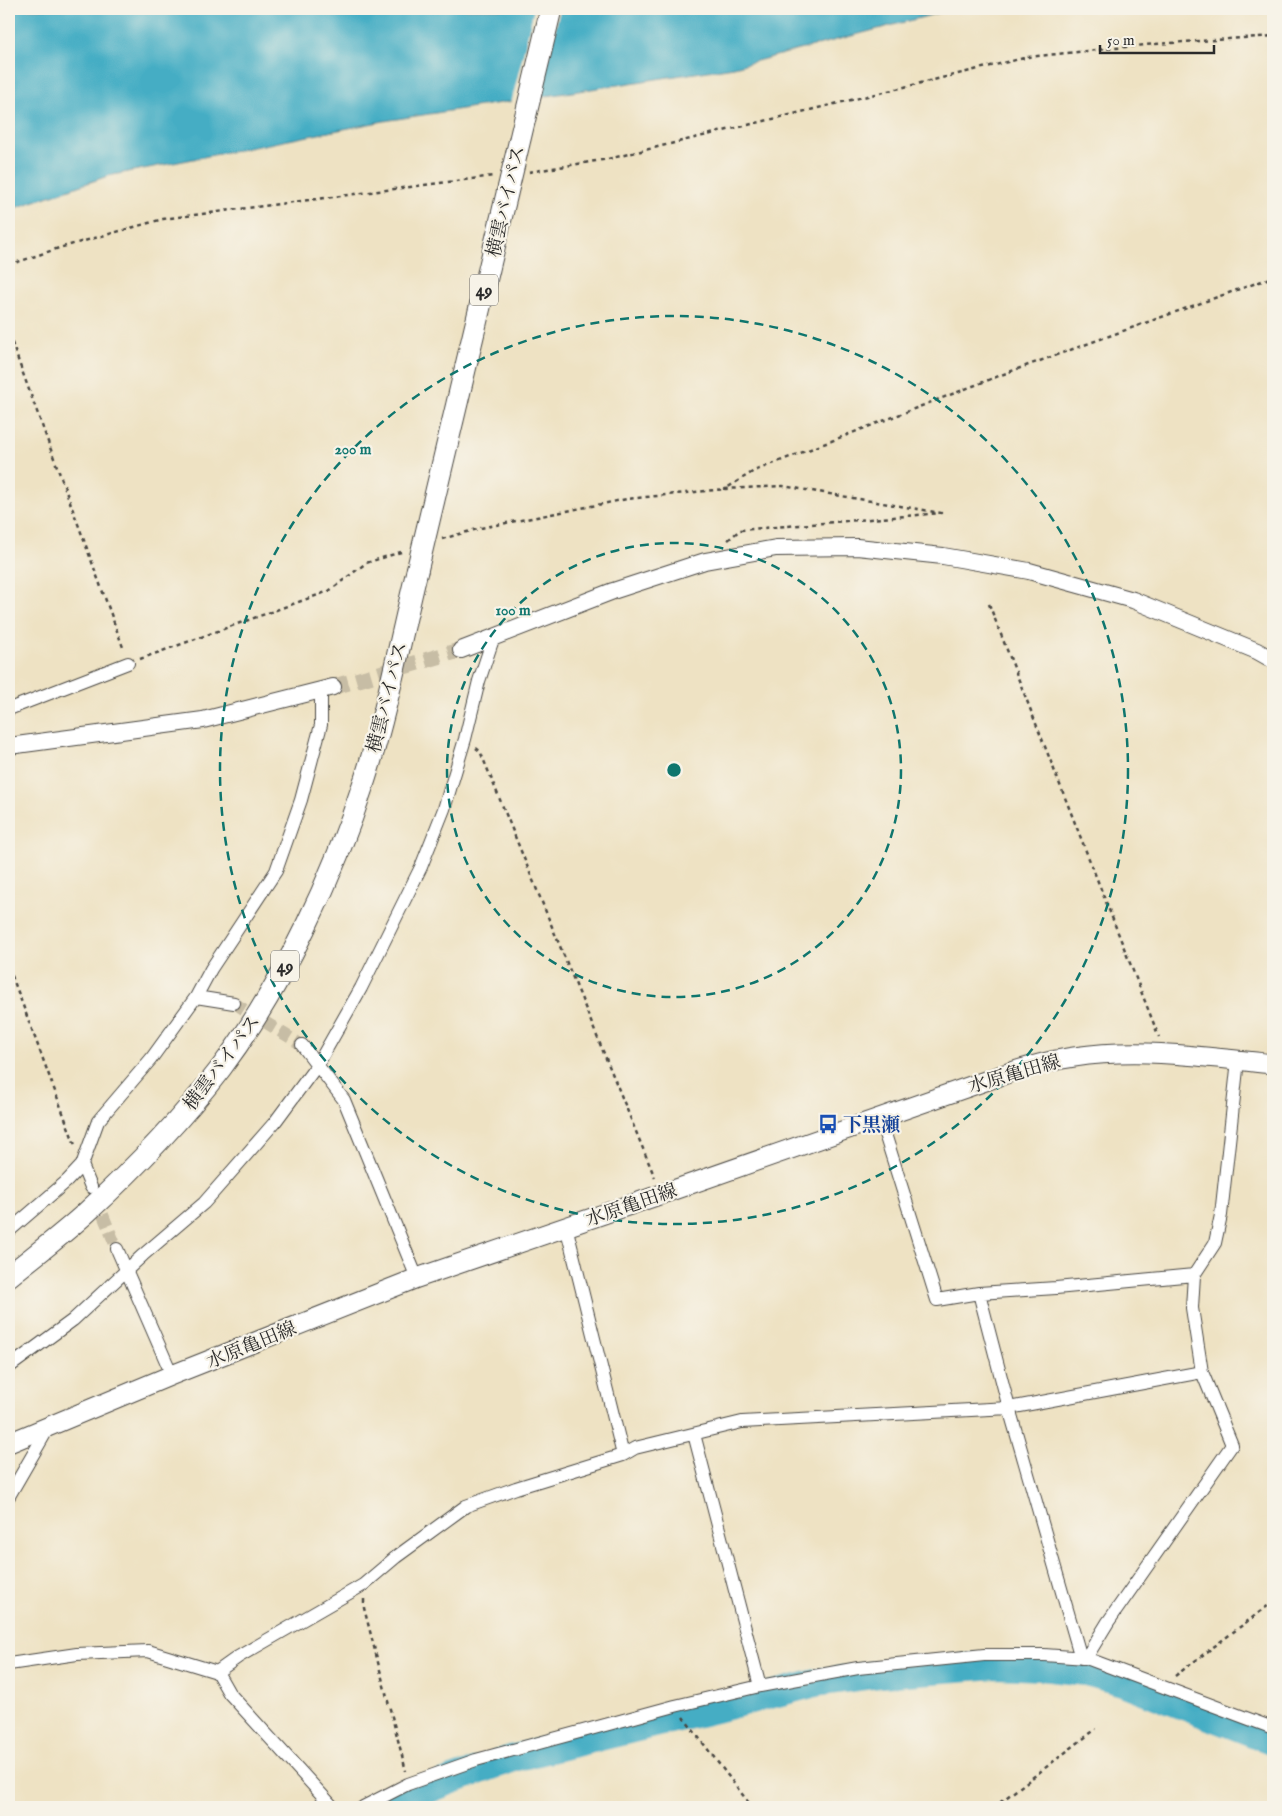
<svg xmlns="http://www.w3.org/2000/svg" width="1282" height="1816" viewBox="0 0 1282 1816" font-family="'IM FELL English','Noto Serif JP',serif">
<style>
.water{fill:#45adc4;stroke:#386c78}
.pier{fill:#eee2c3}
.lines{fill:none;stroke-linecap:round;stroke-linejoin:round}
.river{stroke:#45adc4;stroke-width:28}
.minor-tunnel{stroke:#c7bda5;stroke-width:12;stroke-dasharray:12 6;stroke-linecap:butt}
.tertiary-tunnel{stroke:#c7bda5;stroke-width:16;stroke-dasharray:16 8;stroke-linecap:butt}
.minor-casing{stroke:#484642;stroke-width:14}
.tertiary-casing{stroke:#484642;stroke-width:18}
.secondary-casing{stroke:#484642;stroke-width:21}
.trunk-casing{stroke:#484642;stroke-width:23}
.path{stroke:#484642;stroke-width:2.5;stroke-dasharray:4 4;stroke-linecap:butt}
.minor{stroke:#fff;stroke-width:12}
.tertiary{stroke:#fff;stroke-width:16}
.secondary{stroke:#fff;stroke-width:19}
.trunk{stroke:#fff;stroke-width:21}
.trunk-bridge-casing{stroke:#484642;stroke-width:23;stroke-linecap:butt}
.trunk-bridge{stroke:#fff;stroke-width:21}
.ring{fill:none;stroke:#0f766e;stroke-width:2.5;stroke-dasharray:9 6}
.labels{text-anchor:middle;stroke-width:4.5;stroke-linejoin:round;paint-order:stroke}
.shield{fill:#f7f3e8;stroke:#686764;stroke-width:1}
.shield-label{font-size:18px;font-weight:bold;fill:#2b2b2b}
.street-label{font-size:19px;fill:#2b2b2b;stroke:#f7f3e8}
.transit-label{font-size:19px;font-weight:bold;fill:#164399;stroke:#f7f3e8;text-anchor:start}
.centre{fill:#0f766e;stroke:#f7f3e8;stroke-width:2.5}
.ring-label{font-size:15px;text-anchor:middle;font-weight:bold;fill:#0f766e;stroke:#f7f3e8;stroke-width:4.5;stroke-linejoin:round;paint-order:stroke}
</style>
<rect width="100%" height="100%" fill="#f7f3e8"/>
<filter id="ink" filterUnits="userSpaceOnUse"><feTurbulence type="fractalNoise" baseFrequency=".02" numOctaves="2"/><feDisplacementMap in="SourceGraphic" scale="10" xChannelSelector="R" yChannelSelector="G"/><feConvolveMatrix kernelMatrix="1 2 1 2 8 2 1 2 1" color-interpolation-filters="sRGB"/></filter>
<filter id="wash" filterUnits="userSpaceOnUse"><feTurbulence type="fractalNoise" baseFrequency=".0096" numOctaves="4" result="noise"/><feDisplacementMap in="SourceGraphic" scale="20" xChannelSelector="R" yChannelSelector="G"/><feGaussianBlur stdDeviation="1.12" result="paint"/><feColorMatrix in="noise" values="0 0 0 0 0 0 0 0 0 0 0 0 0 0 0 0 0 1.4 0 .05"/><feComposite in="paint" operator="in"/></filter>
<g filter="url(#wash)">
<rect width="100%" height="100%" fill="#eee2c3"/>
<path class="water" d="M9 9H954L734 67 384 121 108 176 9 210Z"/>
<path class="pier" d="M534 9H560L539 99 511 104Z"/>
<g class="lines">
<path class="river" d="M385 1807 450 1781 514 1758 716 1709 816 1683 881 1674 996 1665 1041 1667 1086 1672 1122 1682 1273 1741"/>
</g>
</g>
<g filter="url(#ink)">
<g class="lines">
<path class="minor-tunnel" d="M234 1003 302 1045
M96 1198 117 1249"/>
<path class="tertiary-tunnel" d="M333 687 461 650"/>
<defs>
<path id="minor" d="M9 709 128 663
M196 997 234 1003
M302 1045 344 1100 417 1278
M880 1118 937 1300 979 1293 1056 1288 1194 1275
M82 1165 91 1187
M566 1226 623 1455
M9 1231 67 1181 82 1165 98 1121 151 1059 196 997 211 969 276 871 301 800 321 725V689
M117 1249 172 1375
M979 1293 1009 1408 1081 1658
M9 1367 73 1320 143 1255 204 1203 275 1122 318 1064 361 988 421 867 444 809 465 739 479 681 493 639
M694 1434 760 1686
M9 1496 50 1425
M1086 1658 1108 1622 1232 1445 1202 1372 1192 1308 1194 1275 1215 1243 1221 1215 1238 1060
M9 1664 77 1654 148 1651 217 1672 229 1693 333 1807
M217 1672 238 1657 363 1585 396 1557 466 1506 516 1488 623 1455 635 1448 742 1422 1009 1408 1202 1372
M363 1807 408 1784 476 1760 675 1706 760 1686 858 1668 984 1655H1044L1086 1658 1273 1728"/>
<path id="tertiary" d="M461 650 613 591 705 561 776 548 857 547 943 556 1029 571 1133 600 1257 651 1273 660
M9 746 203 720 333 687"/>
<path id="secondary" d="M9 1443 172 1375 417 1278 662 1194 1011 1072C1031 1066 1052 1060 1074 1057 1140 1047 1207 1057 1273 1064"/>
<path id="trunk" d="M9 1276C35 1255 62 1235 87 1212 135 1168 181 1120 221 1068 282 987 334 876 365 779 387 711 400 640 417 571"/>
</defs>
<use href="#minor" class="minor-casing"/>
<use href="#tertiary" class="tertiary-casing"/>
<use href="#secondary" class="secondary-casing"/>
<use href="#trunk" class="trunk-casing"/>
<path class="path" d="M529 172 608 159 1028 57 1155 44 1273 36
M9 265 59 248 163 219 494 176
M9 335 124 650
M442 539 481 528 627 499 725 489
M728 540 740 530 941 513 783 486 725 489 754 471 1009 372 1273 277
M989 604 1159 1037
M140 659 329 591 366 563 404 551
M476 748 480 751 655 1178
M9 968 75 1145
M364 1599V1608L406 1771
M1175 1676 1273 1602
M683 1717 752 1807
M994 1807 1096 1729"/>
<use href="#minor" class="minor"/>
<use href="#tertiary" class="tertiary"/>
<use href="#secondary" class="secondary"/>
<use href="#trunk" class="trunk"/>
<defs>
<path id="trunk-bridge" d="M417 571 551 9"/>
</defs>
<use href="#trunk-bridge" class="trunk-bridge-casing"/>
<use href="#trunk-bridge" class="trunk-bridge"/>
</g>
</g>
<g class="ring">
<circle cx="674" cy="770" r="227"/>
<circle cx="674" cy="770" r="454"/>
</g>
<defs>
<symbol id="bus-bare" viewBox="-9 -9 18 18"><path d="M-5-6H5V4H4V6H2V4H-2V6H-4V4H-5ZM-3.5-4V0h7V-4ZM-3.5 1.2v1.5H-2V1.2ZM2 1.2v1.5H3.5V1.2Z" fill="#1a4fb4" stroke="#f7f3e8" stroke-width="2.5" paint-order="stroke"/></symbol>
</defs>
<g fill-rule="evenodd">
<use href="#bus-bare" x="814" y="1110" width="28" height="28"/>
</g>
<g class="labels">
<g class="shield">
<rect x="470" y="274.5" width="28" height="31" rx="4"/>
<rect x="271" y="950.5" width="28" height="31" rx="4"/>
</g>
<g class="shield-label">
<text x="484" y="296">49</text>
<text x="285" y="972">49</text>
</g>
<g class="street-label">
<text transform="translate(505 201) rotate(-77)" y="7">横雲バイパス</text>
<text transform="translate(386 697) rotate(-76)" y="7">横雲バイパス</text>
<text transform="translate(221 1062) rotate(-53)" y="7">横雲バイパス</text>
<text transform="translate(1014 1073) rotate(-16)" y="7">水原亀田線</text>
<text transform="translate(631 1204) rotate(-19)" y="7">水原亀田線</text>
<text transform="translate(251 1344) rotate(-22)" y="7">水原亀田線</text>
</g>
<g class="transit-label">
<text x="843" y="1131">下黒瀬</text>
</g>
</g>
<circle cx="674" cy="770" r="8" class="centre"/>
<g class="ring-label">
<text x="353" y="454">200 m</text>
<text x="513" y="615">100 m</text>
</g>
<rect width="1282" height="1816" fill="none" stroke="#f7f3e8" stroke-width="30"/>
<path d="M1100 45v8h114v-8" fill="none" stroke="#2b2b2b" stroke-width="2.5"/>
<text x="1107" y="45" font-size="15" fill="#2b2b2b" stroke="#f7f3e8" stroke-width="4" paint-order="stroke">50 m</text>
</svg>
